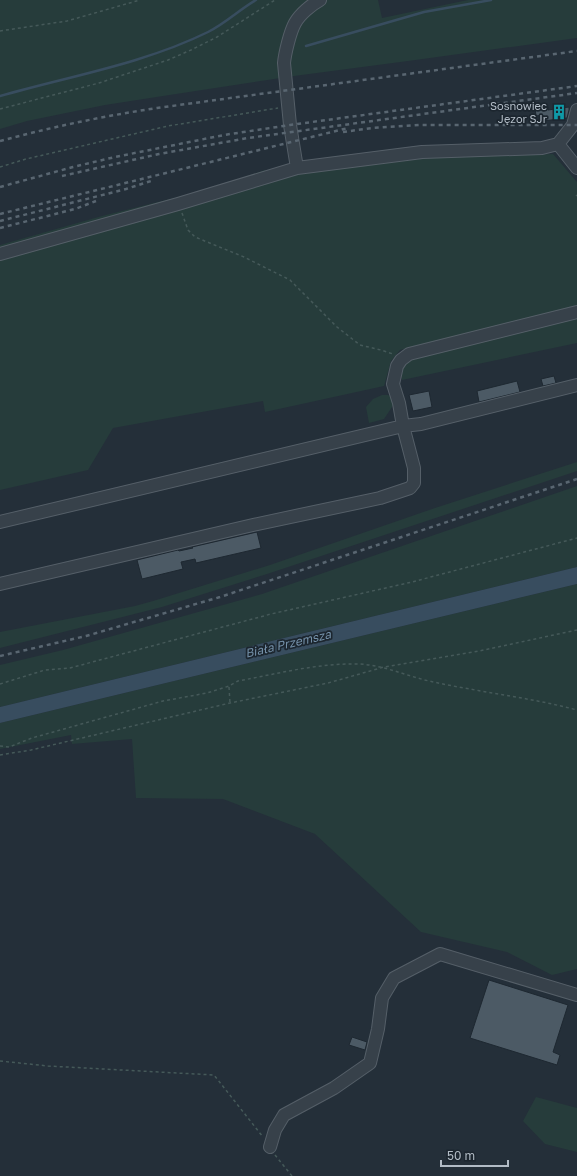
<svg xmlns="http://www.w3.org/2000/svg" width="577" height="1176" viewBox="0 0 577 1176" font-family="'Golos Text',sans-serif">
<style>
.green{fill:#263c3b}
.water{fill:#384d5f}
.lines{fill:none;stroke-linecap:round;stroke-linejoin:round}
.stream{stroke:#384d5f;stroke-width:2.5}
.building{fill:#4c5a65;stroke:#1e2831}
.minor-casing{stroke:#555f68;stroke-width:14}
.path{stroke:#455959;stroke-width:1.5;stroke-dasharray:3 3;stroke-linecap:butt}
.minor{stroke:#37414a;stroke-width:12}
.rail{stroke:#596671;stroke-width:2.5;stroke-dasharray:4 4;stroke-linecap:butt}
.labels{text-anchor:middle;stroke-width:3.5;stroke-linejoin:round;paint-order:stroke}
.poi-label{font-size:11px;fill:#b2bcc6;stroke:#1c262f;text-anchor:end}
.water-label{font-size:12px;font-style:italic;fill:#7490a8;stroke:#1c262f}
</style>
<rect width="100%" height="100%" fill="#242f39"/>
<path class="green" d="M0 0H378L382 18 468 0H577V38L408 61 294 76 163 96 105 105 27 121 0 129Z
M553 154 577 182V306L400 350 391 361 384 386 265 412 263 401 113 428 88 470 0 490V245L102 216 210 189 265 170 270 183 299 174 427 158Z
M577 317V343L402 380 401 371 408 358Z
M382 395H388L394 399V404L384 419 369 423 366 407 373 399Z
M577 462V471L267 574 162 607 0 648V632L135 606 153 601 270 565 435 508Z
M577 486V567L0 707V665L63 650 262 594Z
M577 584V969L552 975 507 952 421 932 315 834 223 799 136 798 132 739 72 744 71 735 0 749V723Z
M536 1097 577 1108V1152L545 1144 523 1121Z"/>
<path class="water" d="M577 567V584L0 723V707Z"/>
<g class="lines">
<path class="stream" d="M306 46 424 12 491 0
M0 96C70 76 143 64 208 32 226 23 240 9 256 0"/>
</g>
<path class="building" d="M548 107V110L569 107V110L567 118 543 121V115L536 116 535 108Z
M554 376 556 383 543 386 541 379Z
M517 381 520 392 479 402 477 391Z
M429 391 432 407 413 411 409 395Z
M257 532 261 548 196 563 195 559 181 562 183 569 142 579 137 560 178 550 179 551 193 548 192 547Z
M489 980 568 1005 553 1052 560 1055 557 1065 470 1038Z
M352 1037 367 1042 365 1050 349 1045Z"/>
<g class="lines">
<defs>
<path id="minor" d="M558 144 577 168
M297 168 290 125 284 63C285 53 290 32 295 23 300 14 311 5 320 0
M0 254 178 204 297 168 422 152 542 148 558 144 573 125 577 110
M0 522 403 426 399 403 393 384 397 366 401 360 409 354 577 312
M0 584 253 525 380 498 410 488 414 483V468L403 426 421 424 577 385
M270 1147 275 1130 284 1115 334 1088 370 1063 378 1029 382 998 394 978 440 954 577 995"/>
</defs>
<use href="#minor" class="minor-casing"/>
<path class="path" d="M0 31 67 21 140 0
M0 109 99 83 168 60 191 50 217 37 275 0
M0 167 26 159 168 126 278 108
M576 196 577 195
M182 213 188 230 195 237 244 257 290 280 337 327 360 345 381 350 393 354
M0 684 45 670 70 668 271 614 412 582 577 538
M229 687 230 703
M0 746 9 747 32 738 163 701 207 693 229 686 238 681C276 674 314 664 352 664 379 663 403 675 429 681 478 692 528 697 577 710
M0 755 31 750 230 703 328 683 384 667 479 651 577 630
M0 1061 48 1066 214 1075 263 1137
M275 1155 292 1176"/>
<use href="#minor" class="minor"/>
<path class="rail" d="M343 132 372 128 420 125H577
M0 141C52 127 104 116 157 108L577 51
M62 176 159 154 248 138 577 93
M0 187 73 167 115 157 224 135 290 125 577 86
M0 214 348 128
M0 221 126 189 151 181
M0 228 75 209 96 201
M0 656 86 636 220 597 577 479"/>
</g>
<defs>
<symbol id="building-bare" viewBox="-9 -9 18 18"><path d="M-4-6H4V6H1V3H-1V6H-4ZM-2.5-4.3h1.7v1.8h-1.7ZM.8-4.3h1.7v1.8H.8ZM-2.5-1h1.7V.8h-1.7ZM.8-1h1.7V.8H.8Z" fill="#0f9aa8" stroke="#1c262f" stroke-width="2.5" paint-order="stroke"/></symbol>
</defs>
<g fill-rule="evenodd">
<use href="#building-bare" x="548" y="101" width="22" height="22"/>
</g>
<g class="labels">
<g class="poi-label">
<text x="547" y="110">Sosnowiec<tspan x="547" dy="13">Jęzor SJr</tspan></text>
</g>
<g class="water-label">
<text transform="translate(288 644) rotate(-13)" y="4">Biała Przemsza</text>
</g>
</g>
<path d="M441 1160v6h67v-6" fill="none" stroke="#b2bcc6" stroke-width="2"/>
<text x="447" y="1160" font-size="12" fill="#b2bcc6" stroke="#1c262f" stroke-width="3" paint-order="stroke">50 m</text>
</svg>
